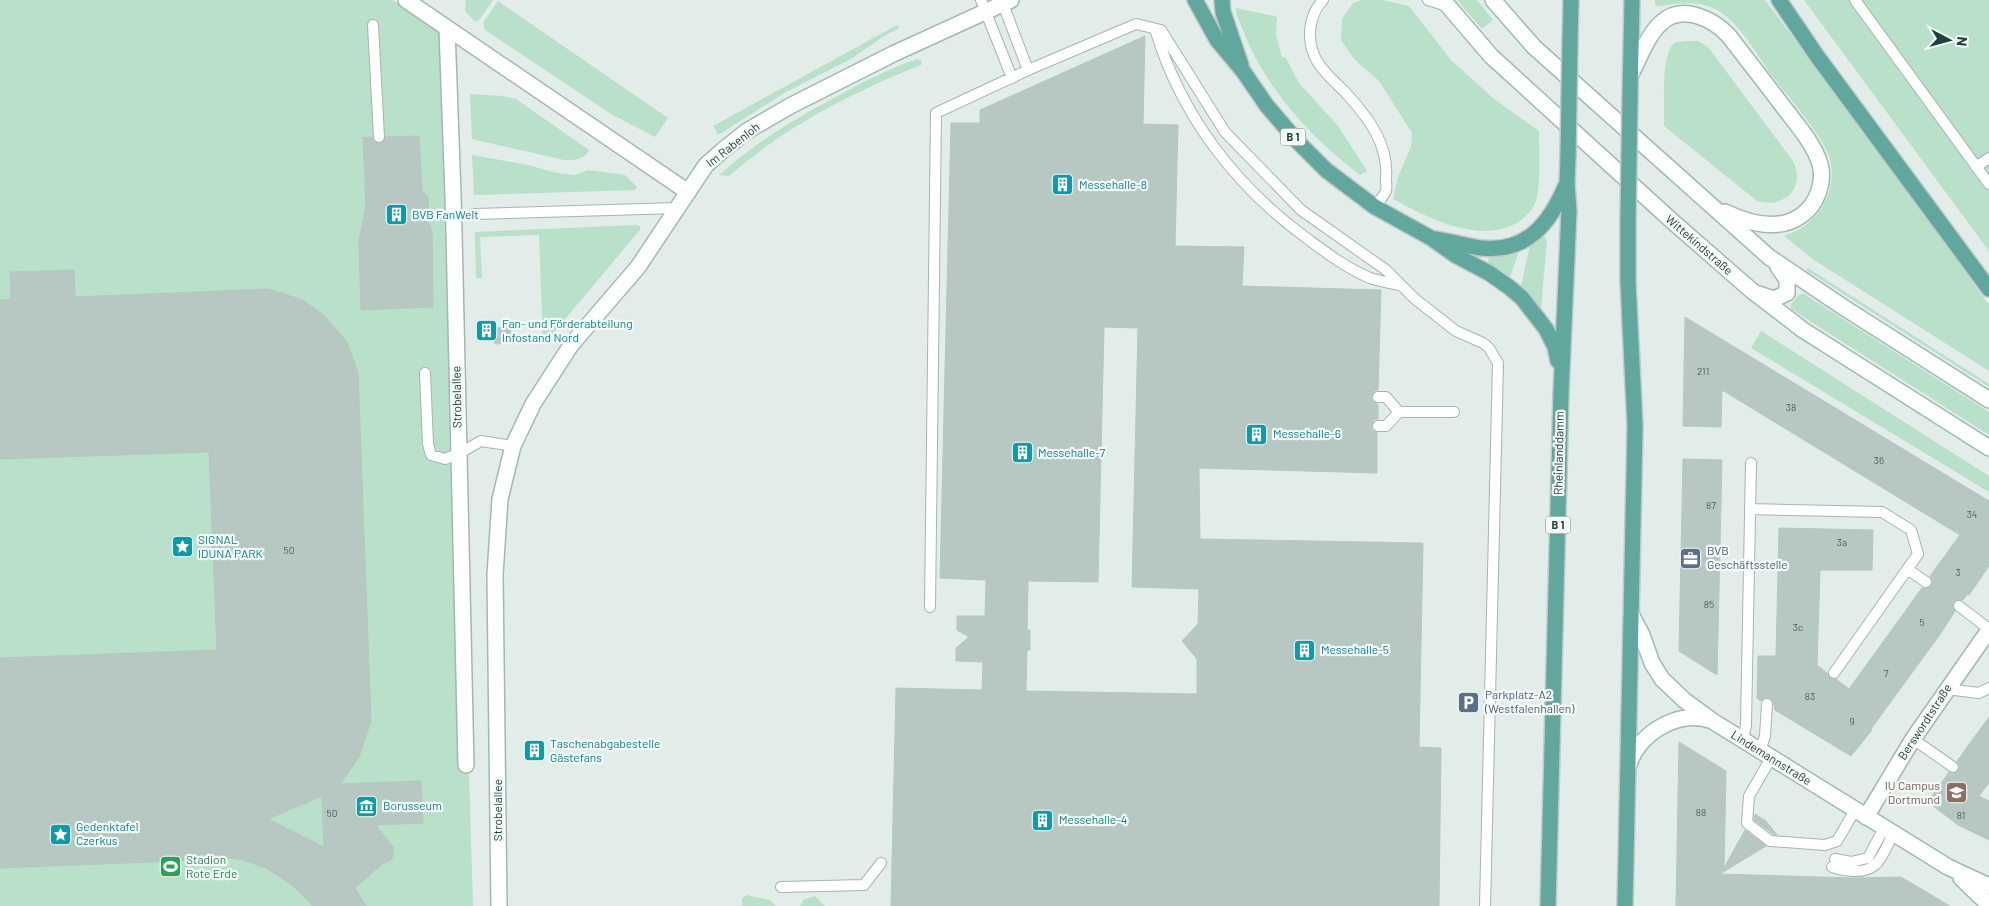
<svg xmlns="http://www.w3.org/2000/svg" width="1989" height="906" viewBox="0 0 1989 906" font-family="Barlow,sans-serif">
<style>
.green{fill:#b9e0c8}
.building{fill:#b7c8c3;stroke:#b3c8c1;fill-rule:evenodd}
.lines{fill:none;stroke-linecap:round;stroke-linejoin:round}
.lane-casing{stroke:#a4b6b1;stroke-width:12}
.street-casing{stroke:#a4b6b1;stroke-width:18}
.secondary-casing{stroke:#9fbab3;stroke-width:18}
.primary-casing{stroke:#c1cac8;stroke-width:18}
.lane{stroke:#fff;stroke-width:10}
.street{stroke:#fff;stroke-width:15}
.secondary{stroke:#fff;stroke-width:15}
.primary{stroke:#62a79d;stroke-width:15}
.street-bridge-casing{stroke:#a4b6b1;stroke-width:18;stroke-linecap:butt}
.primary-bridge-casing{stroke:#c1cac8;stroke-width:18;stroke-linecap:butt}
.street-bridge{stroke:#fff;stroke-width:15}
.primary-bridge{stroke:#62a79d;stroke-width:15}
.labels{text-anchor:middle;stroke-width:4.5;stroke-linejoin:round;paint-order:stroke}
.number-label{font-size:10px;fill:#46625d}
.shield{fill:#f3f9f7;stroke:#5f7873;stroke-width:1}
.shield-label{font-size:11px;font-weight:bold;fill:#20403b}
.street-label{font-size:12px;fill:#20403b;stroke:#f3f9f7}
.culture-label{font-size:12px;fill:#0d838f;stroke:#f3f9f7;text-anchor:start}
.service-label{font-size:12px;fill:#4e5e75;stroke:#f3f9f7;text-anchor:start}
.education-label{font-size:12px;fill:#785e54;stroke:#f3f9f7;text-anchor:end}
.leisure-label{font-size:12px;fill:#27864d;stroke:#f3f9f7;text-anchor:start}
</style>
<rect width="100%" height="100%" fill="#e2ede9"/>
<path class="green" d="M0 0H393L447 38 473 906H0Z
M466 0H493L480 19 475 22 465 11Z
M1362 0H1382L1409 6 1451 60 1494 99 1539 131C1539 152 1541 176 1537 196 1536 206 1528 215 1520 221 1482 246 1428 218 1393 199L1398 177 1411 147 1412 133 1379 81 1354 59 1341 40 1342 19 1353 3Z
M1457 0H1477L1493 20 1482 29Z
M1655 0H1765L1880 152 1989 305V371L1814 260 1784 236C1803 229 1814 221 1824 204 1832 190 1834 172 1829 156 1820 132 1786 94 1770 73 1755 52 1737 18 1713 8 1695 0 1676 4 1657 6L1655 5Z
M1804 0H1989V251Z
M498 1 668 118 655 137 611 114 485 30 483 23Z
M1236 8 1275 16 1277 18 1276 35 1282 57 1286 58 1299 83 1338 126 1367 171 1360 175C1318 143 1279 103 1254 55 1247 42 1242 27 1236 13Z
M897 25 900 28 884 36 851 59 786 92 718 135 713 126Z
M1684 41H1698L1708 47 1793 161C1806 188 1784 209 1757 201L1664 126C1665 105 1660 58 1674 43Z
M917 59 922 61 921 65C873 84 825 107 781 136 763 148 746 162 729 176L719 175C753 144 790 122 830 100 858 85 887 69 917 59Z
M470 94 504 96 516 99 589 150C585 160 574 160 564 160L472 139Z
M472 155 528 165 557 173 575 175 588 170 625 175 637 187 635 190 474 195Z
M636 225 640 226V230L543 345 539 235 480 237 482 278H476L475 232Z
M1544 236 1547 240 1541 308H1538L1521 286 1530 245Z
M1519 251 1510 277 1488 262 1489 257 1501 256Z
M1808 268 1989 384V387L1806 270Z
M1800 294H1804L1989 412V435L1791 309V304Z
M1761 331 1989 476V492L1751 348Z
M747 895 770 900 776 906H742V898Z
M815 896 825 906H800L803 900Z"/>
<path class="building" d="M1145 36 1143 124 1178 125 1175 246 1244 247 1242 286 1381 290 1378 390 1374 391 1371 397 1372 401 1378 404V419L1374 420 1371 426 1372 430 1377 433V473L1199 468 1200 539 1423 543 1419 747 1441 748 1439 906H891L896 688 982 690 983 662 956 661V648L969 637 957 630V616H985L986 580 940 578 951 123H980V110ZM1104 327 1138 328 1132 587 1199 589 1198 624 1182 641 1197 659V694L1026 691 1027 650H1030V630H1027L1028 581 1098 582Z
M419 136 422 191 428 197 429 223 432 231 433 307 361 310 359 241 366 206 363 138 372 137 374 141 379 144 383 142 386 137Z
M74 270 75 297 268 289 303 300 325 316 347 342 358 373 371 721 359 757 340 784 421 781 423 823 376 825 393 847V856L391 860 382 864 355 888 366 906H313L292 885 266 868 243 860 200 854V860L0 868V658L217 650 209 452 0 459V300L11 299 10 272ZM322 796 324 847 268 819Z
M1685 317 1989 501V566L1969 595 1968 594 1963 600H1957L1953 602V608L1955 611 1941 633 1871 729 1872 730 1851 756 1775 710 1773 701 1770 698H1764L1761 701 1757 698 1758 656H1776L1779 528 1873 530 1872 570H1820L1817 665 1827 673 1830 678 1836 679 1849 689 1922 588 1926 589 1931 586 1933 582 1930 576 1960 535 1722 390 1721 427 1683 426Z
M510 327 511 343 495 344 494 328Z
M1683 459 1722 460 1717 675 1679 651Z
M1989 717V783L1979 796 1989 801V840L1958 825 1928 802 1949 772 1953 774 1958 771 1960 767 1957 761Z
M1679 742 1726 771 1724 868 1745 830 1766 846 1720 874 1854 878 1901 877 1950 906H1676Z
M1755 814 1766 821 1777 835 1773 834 1754 820Z"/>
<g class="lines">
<defs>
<path id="lane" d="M981 0 1012 78
M1323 0C1308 16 1306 42 1317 61 1324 73 1335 82 1345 92 1368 117 1389 144 1386 179 1386 183 1387 188 1386 191 1384 196 1378 202 1375 207
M1428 0 1447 6
M1855 0 1989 184
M1003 4 1028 70
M373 25 379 137
M1155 29C1181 116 1236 187 1309 240 1328 254 1348 269 1370 278 1379 281 1390 283 1400 285
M1976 167 1989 158
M474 214 677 208
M425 373 428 444 431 455 445 459 458 454 481 441 513 446
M1378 397H1386L1399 412H1454
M1378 426H1386L1399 412
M1750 509 1882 512 1911 530 1918 554 1834 673
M1907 569 1926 582
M1959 606 1989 629
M930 607 936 113 1028 70 1136 24 1161 30 1225 132 1301 210 1386 270 1415 299 1456 331 1483 343 1489 348 1498 363 1485 906
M1946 689 1979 693 1989 688
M1913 739 1953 767
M1743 741 1746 725 1751 463
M1760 751 1765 736 1767 704
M1771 758 1749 796 1747 823 1770 841 1825 845 1837 841 1855 810
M1835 859 1851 862 1868 858 1884 828
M1832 867C1845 871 1864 874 1875 865 1883 858 1888 843 1893 834
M781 887 864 885 881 863"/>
<path id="street" d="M406 0 688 192
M447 29 453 195
M454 232 466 765
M1866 817 1913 739 1989 630"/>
<path id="secondary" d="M1443 0 1491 56 1672 221 1751 290 1803 330 1989 448
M1493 0 1534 47 1769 257 1843 307 1989 400
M1631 74C1640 57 1647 36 1661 23 1682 3 1713 19 1729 36 1748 61 1767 85 1785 109 1798 126 1814 144 1820 164 1825 182 1817 204 1802 215 1779 232 1748 223 1725 212
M1759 294 1774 299 1787 293V280L1778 267
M1631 614 1642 635 1652 663 1662 679 1684 700 1714 722 1948 867 1989 886
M1628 768C1635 736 1677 709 1709 720
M1961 878 1989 905
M499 906 495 575 500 499 513 446 533 404 571 345 638 267 706 165 723 150 747 131 790 106 893 54 1011 0"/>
<path id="primary" d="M1195 0 1217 40 1243 71 1267 106 1297 141 1326 170 1375 207 1431 238 1455 255 1489 273 1509 287 1522 298 1546 329 1555 347 1558 361
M1222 0 1223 12 1241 65
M1779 0 1817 56 1989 289
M1570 41 1571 0
M1630 97 1632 0
M1435 239C1450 241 1466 246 1481 248 1527 253 1550 223 1566 185
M1548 906 1561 393 1569 211 1567 184 1568 158
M1625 906 1635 426 1628 282V219"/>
</defs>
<use href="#lane" class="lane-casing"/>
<use href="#street" class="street-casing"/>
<use href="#secondary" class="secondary-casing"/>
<use href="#primary" class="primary-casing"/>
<use href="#lane" class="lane"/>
<use href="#street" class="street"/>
<use href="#secondary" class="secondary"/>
<use href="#primary" class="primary"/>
<defs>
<path id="street-bridge" d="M453 195 454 232"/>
<path id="primary-bridge" d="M1568 158 1570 41
M1628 219 1630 97"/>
</defs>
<use href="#street-bridge" class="street-bridge-casing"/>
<use href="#primary-bridge" class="primary-bridge-casing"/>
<use href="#street-bridge" class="street-bridge"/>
<use href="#primary-bridge" class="primary-bridge"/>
</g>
<defs>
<symbol id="building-square" viewBox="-11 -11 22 22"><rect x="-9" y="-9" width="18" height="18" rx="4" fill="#0f9aa8" stroke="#f3f9f7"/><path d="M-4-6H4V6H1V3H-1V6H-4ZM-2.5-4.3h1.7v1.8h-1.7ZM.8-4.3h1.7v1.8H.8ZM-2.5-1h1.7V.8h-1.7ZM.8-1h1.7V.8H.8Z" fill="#fff"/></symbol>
<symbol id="sight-square" viewBox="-11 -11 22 22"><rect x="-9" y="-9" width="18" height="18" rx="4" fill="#0f9aa8" stroke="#f3f9f7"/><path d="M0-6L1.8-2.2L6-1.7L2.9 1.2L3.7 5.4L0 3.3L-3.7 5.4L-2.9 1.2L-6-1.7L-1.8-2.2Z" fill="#fff"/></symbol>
<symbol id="office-square" viewBox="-11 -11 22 22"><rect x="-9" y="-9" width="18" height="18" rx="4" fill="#5c6f8a" stroke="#f3f9f7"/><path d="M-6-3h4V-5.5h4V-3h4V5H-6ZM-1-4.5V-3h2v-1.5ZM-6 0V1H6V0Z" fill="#fff"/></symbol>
<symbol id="parking-square" viewBox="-11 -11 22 22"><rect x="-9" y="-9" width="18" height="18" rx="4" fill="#5c6f8a" stroke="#f3f9f7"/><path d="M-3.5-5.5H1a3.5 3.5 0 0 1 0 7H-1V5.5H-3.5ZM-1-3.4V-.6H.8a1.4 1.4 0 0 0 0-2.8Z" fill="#fff"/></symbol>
<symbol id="university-square" viewBox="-11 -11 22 22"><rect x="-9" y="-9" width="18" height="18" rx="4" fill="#8d6e63" stroke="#f3f9f7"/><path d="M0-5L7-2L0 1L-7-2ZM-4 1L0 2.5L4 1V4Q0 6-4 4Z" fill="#fff"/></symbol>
<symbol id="museum-square" viewBox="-11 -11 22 22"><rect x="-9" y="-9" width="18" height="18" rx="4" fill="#0f9aa8" stroke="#f3f9f7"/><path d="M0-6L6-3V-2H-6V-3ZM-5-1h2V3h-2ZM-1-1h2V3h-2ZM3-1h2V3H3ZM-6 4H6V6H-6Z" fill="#fff"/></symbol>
<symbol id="stadium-square" viewBox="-11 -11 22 22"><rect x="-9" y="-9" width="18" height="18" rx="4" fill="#2e9e5b" stroke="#f3f9f7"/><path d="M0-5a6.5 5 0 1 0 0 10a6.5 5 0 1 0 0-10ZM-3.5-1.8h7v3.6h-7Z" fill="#fff"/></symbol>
</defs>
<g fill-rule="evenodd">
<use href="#building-square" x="1050" y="172" width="25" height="25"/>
<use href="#building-square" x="384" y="202" width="25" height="25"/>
<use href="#building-square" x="474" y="318" width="25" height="25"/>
<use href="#building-square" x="1244" y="422" width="25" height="25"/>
<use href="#building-square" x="1010" y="440" width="25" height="25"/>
<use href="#sight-square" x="170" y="534" width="25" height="25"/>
<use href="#office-square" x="1678" y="546" width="25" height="25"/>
<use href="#building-square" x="1292" y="638" width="25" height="25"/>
<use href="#parking-square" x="1456" y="690" width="25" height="25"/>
<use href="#building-square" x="522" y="738" width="25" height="25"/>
<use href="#university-square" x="1944" y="780" width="25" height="25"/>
<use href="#museum-square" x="354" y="794" width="25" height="25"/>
<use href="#building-square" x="1030" y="808" width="25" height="25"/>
<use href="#sight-square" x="48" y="822" width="25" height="25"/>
<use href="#stadium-square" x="158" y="854" width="25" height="25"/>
</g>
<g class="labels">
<g class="number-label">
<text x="1703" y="375">211</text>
<text x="1791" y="411">38</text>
<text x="1879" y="464">36</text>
<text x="1711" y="509">87</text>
<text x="1972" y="518">34</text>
<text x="1842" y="546">3a</text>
<text x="289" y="554">50</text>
<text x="1958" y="576">3</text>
<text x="1709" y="608">85</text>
<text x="1922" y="626">5</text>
<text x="1798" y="631">3c</text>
<text x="1886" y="677">7</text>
<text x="1810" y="700">83</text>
<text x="1852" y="725">9</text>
<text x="1701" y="816">88</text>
<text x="332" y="817">50</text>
<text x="1961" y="819">81</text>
</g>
<g class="shield">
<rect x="1280.5" y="128.5" width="25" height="17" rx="4"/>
<rect x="1545.5" y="516.5" width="25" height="17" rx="4"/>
</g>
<g class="shield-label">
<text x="1293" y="141">B 1</text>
<text x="1558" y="529">B 1</text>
</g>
<g class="street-label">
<text transform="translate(733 145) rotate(-38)" y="4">Im Rabenloh</text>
<text transform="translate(1699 245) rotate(41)" y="4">Wittekindstraße</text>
<text transform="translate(457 397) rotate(-91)" y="4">Strobelallee</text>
<text transform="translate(1559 453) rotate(-89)" y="4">Rheinlanddamm</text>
<text transform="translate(1925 722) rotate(-57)" y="4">Berswordtstraße</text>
<text transform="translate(1771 758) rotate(32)" y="4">Lindemannstraße</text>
<text transform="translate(498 810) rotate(-90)" y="4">Strobelallee</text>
</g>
<g class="culture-label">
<text x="1079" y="189">Messehalle-8</text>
<text x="412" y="219">BVB FanWelt</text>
<text x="502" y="328">Fan- und Förderabteilung<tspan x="502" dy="14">Infostand Nord</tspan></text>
<text x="1273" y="438">Messehalle-6</text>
<text x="1038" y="457">Messehalle-7</text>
<text x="198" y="544">SIGNAL<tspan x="198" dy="14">IDUNA PARK</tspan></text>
<text x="1321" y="654">Messehalle-5</text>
<text x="550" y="748">Taschenabgabestelle<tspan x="550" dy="14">Gästefans</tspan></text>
<text x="383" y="810">Borusseum</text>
<text x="1059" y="824">Messehalle-4</text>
<text x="76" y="831">Gedenktafel<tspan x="76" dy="14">Czerkus</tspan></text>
</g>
<g class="service-label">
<text x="1707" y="555">BVB<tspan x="1707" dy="14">Geschäftsstelle</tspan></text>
<text x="1485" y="699">Parkplatz-A2<tspan x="1485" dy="14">(Westfalenhallen)</tspan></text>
</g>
<g class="education-label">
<text x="1940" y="790">IU Campus<tspan x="1940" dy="14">Dortmund</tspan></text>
</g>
<g class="leisure-label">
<text x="186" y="864">Stadion<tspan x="186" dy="14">Rote Erde</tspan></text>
</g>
</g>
<g transform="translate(1949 40) rotate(96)" stroke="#f3f9f7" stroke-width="4" paint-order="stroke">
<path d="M0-4L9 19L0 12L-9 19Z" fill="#20403b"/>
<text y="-8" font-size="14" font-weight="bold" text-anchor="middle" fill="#20403b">N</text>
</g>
</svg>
